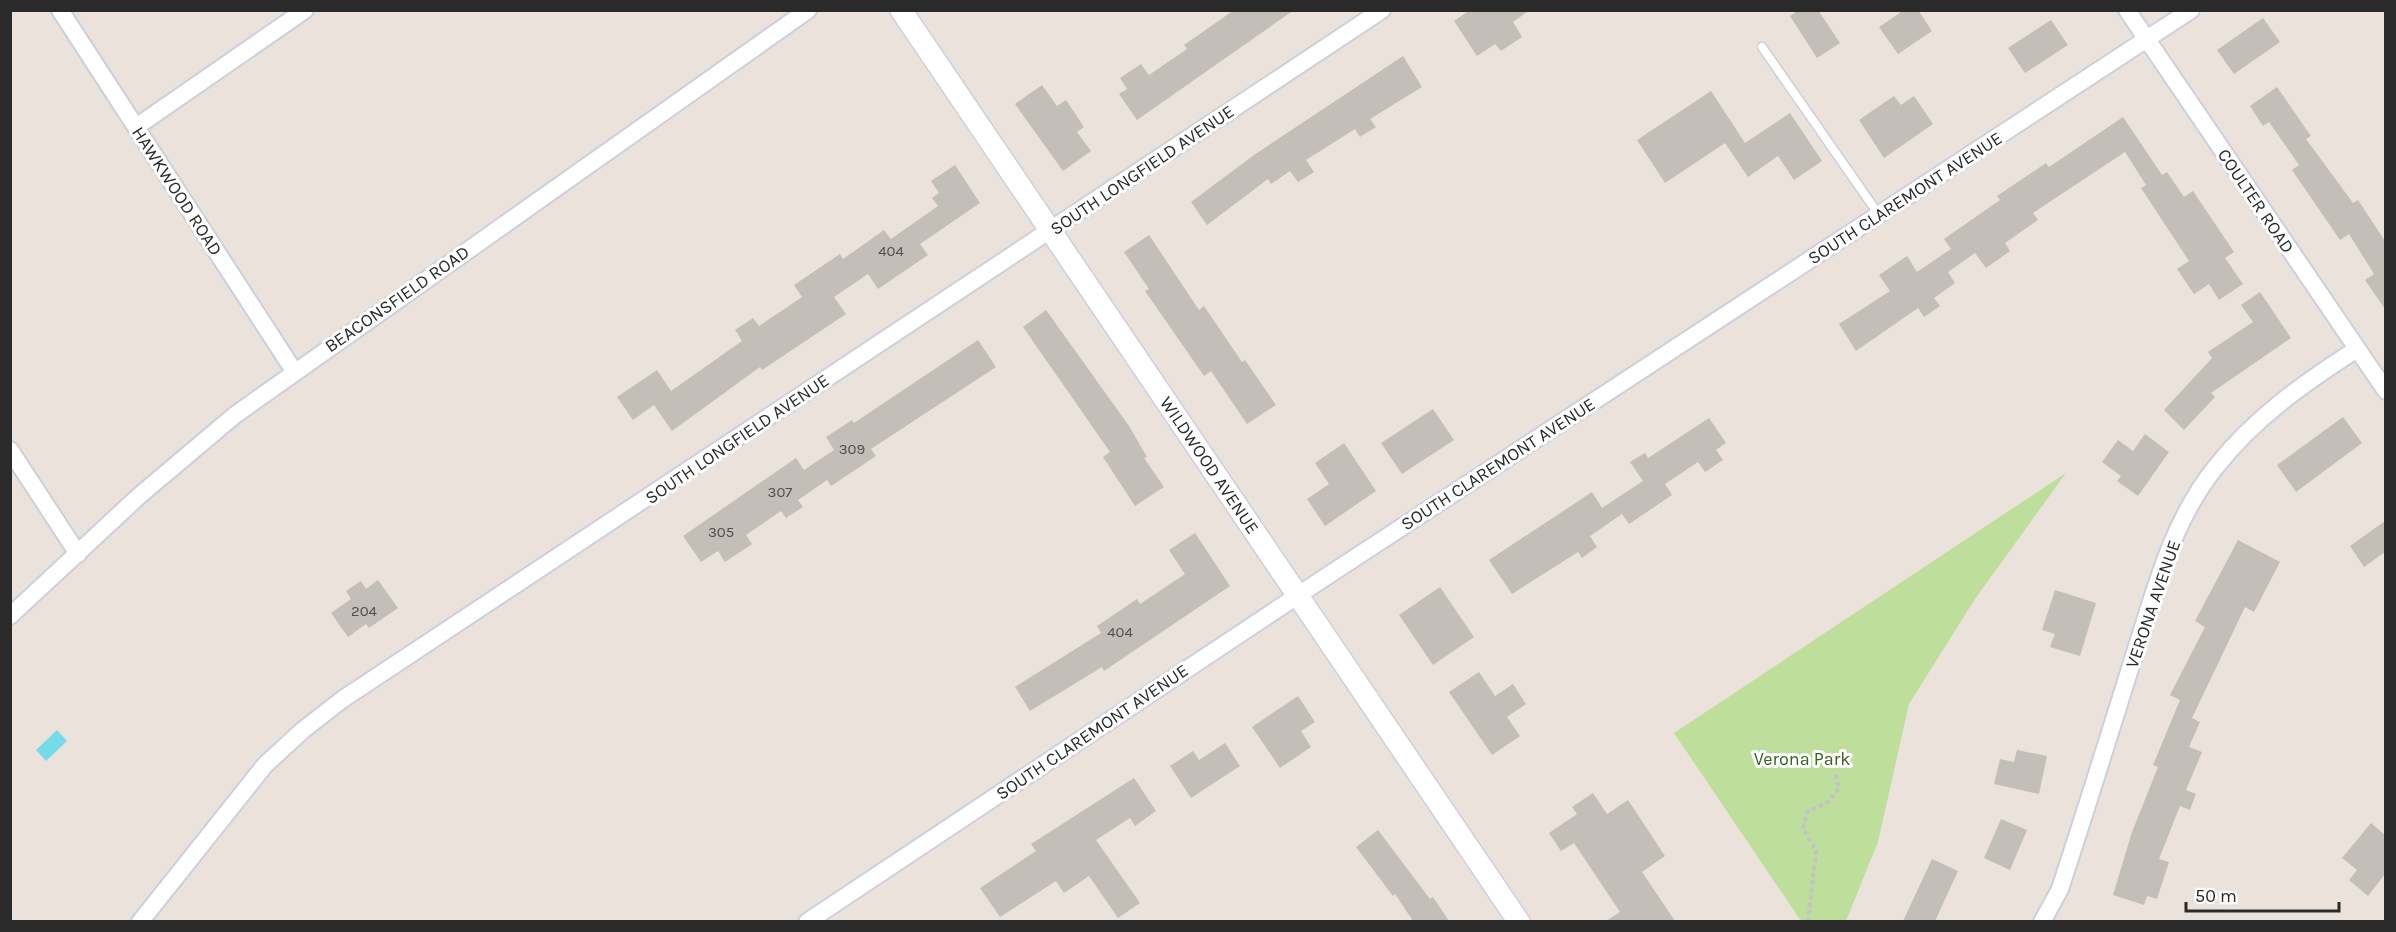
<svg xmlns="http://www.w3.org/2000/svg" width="2396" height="932" viewBox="0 0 2396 932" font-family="Karla,sans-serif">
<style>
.green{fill:#bddf9b}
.water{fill:#75dbe8}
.building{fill:#c3beb8}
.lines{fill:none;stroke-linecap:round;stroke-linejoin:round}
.service-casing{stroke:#cbd0db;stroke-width:11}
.minor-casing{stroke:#cbd0db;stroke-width:20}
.tertiary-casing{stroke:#cbd0db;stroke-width:24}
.path{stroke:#c3c3c3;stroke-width:4;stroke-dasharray:4.5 3;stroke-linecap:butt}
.service{stroke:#fff;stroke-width:8}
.minor{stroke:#fff;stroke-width:16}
.tertiary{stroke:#fff;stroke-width:21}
.labels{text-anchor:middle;stroke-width:6;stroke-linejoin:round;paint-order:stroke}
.number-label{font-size:15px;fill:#504f4e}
.street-label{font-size:18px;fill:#2a2a2a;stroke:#fff}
.park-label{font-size:18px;fill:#37621e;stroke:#fff}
</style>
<rect width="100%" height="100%" fill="#ebe2dc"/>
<path class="green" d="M2066 473 1975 599 1909 704 1878 842 1846 921H1801L1674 733Z"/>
<path class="water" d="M57 730 67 741 46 761 36 750Z"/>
<path class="building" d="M1234 10H1294L1137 120 1119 94 1127 89 1120 78 1141 64 1149 75 1187 49 1184 45Z
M1470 10H1530L1513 22 1522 37 1501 51 1495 44 1477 56 1454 21Z
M1799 10H1818L1840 43 1817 58 1790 16Z
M1904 10H1918L1932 31 1898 54 1879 27Z
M2263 18 2280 42 2234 74 2217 50Z
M2051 20 2068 45 2025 73 2008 48Z
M1403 56 1422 87 1370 119 1376 127 1360 137 1355 129 1306 160 1314 172 1298 182 1290 171 1271 184 1268 179 1207 225 1191 202 1254 155Z
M1042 85 1057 106 1066 100 1084 127 1077 132 1091 151 1063 171 1015 104Z
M2277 87 2311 136 2306 139 2353 203 2358 200 2385 241V309L2365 280 2374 274 2349 234 2340 240 2292 170 2299 165 2269 122 2263 126 2250 106Z
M1711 91 1745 143 1790 113 1822 161 1794 180 1778 156 1748 177 1725 143 1665 183 1637 140Z
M1894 96 1901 105 1914 96 1933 124 1884 158 1859 120Z
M2123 117 2162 175 2167 172 2184 197 2193 191 2234 252 2225 258 2243 284 2219 300 2209 284 2194 294 2177 269 2189 261 2141 188 2146 185 2125 152 2033 213 2038 220 2005 243 2010 251 1986 268 1975 253 1948 272 1955 283 1934 298 1940 306 1924 317 1918 308 1856 351 1839 324 1890 291 1879 275 1907 256 1917 272 1951 249 1944 239 2000 200 1997 196 2046 163 2049 167Z
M955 165 980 203 920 244 928 255 878 289 868 274 834 297 846 314 762 370 760 367 672 431 654 405 633 420 617 397 657 370 671 391 742 341 735 330 753 318 759 326 802 297 794 285 840 254 843 259 884 230 891 239 938 206 932 198 939 193 931 181Z
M1149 235 1199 310 1204 306 1242 362 1245 360 1276 405 1247 424 1211 371 1204 376 1145 291 1149 289 1124 252Z
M2260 292 2291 338 2211 393 2215 397 2184 430 2164 410 2212 358 2208 352 2253 322 2241 305Z
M1046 310 1129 426 1147 457 1144 458 1164 487 1135 506 1103 457 1110 452 1023 327Z
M978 340 996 367 871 449 876 456 831 486 827 480 798 500 803 507 786 518 781 511 746 535 752 544 725 562 718 551 701 562 683 536 796 458 804 470 834 450 826 437 852 420 854 423Z
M1433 409 1454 440 1402 474 1381 443Z
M2343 417 2362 443 2296 492 2277 465Z
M1709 418 1726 443 1716 450 1723 460 1705 472 1698 462 1665 484 1672 495 1629 524 1622 514 1590 536 1597 547 1582 558 1578 552 1512 594 1489 560 1592 492 1602 508 1643 481 1630 462 1645 453 1648 458Z
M2145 434 2169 452 2138 496 2117 481 2121 476 2102 462 2118 440 2133 451Z
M1344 443 1376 491 1325 526 1307 499 1329 484 1315 463Z
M2385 521V552L2364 567 2350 546Z
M1195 533 1230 586 1104 671 1102 667 1030 711 1015 687 1101 633 1097 626 1137 599 1140 604 1185 574 1169 550Z
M2238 540 2280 562 2254 612 2245 607 2192 718 2200 722 2189 747 2202 752 2186 790 2196 794 2190 810 2180 806 2159 859 2169 862 2157 899 2147 896 2144 905 2113 895 2132 832 2158 767 2153 765 2180 700 2170 695 2205 627 2195 621Z
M378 580 398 608 369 628 366 624 348 637 331 613 351 599 346 591 361 581 366 589Z
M1440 587 1474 637 1433 665 1399 615Z
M2055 590 2096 603 2080 656 2050 647 2055 634 2042 630Z
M1479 672 1495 696 1513 684 1526 704 1507 717 1520 736 1492 755 1449 692Z
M1298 696 1315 722 1301 731 1311 747 1280 768 1252 727Z
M1225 743 1240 766 1191 798 1170 766 1193 751 1199 760Z
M2017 750 2047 756 2039 794 1994 784 2000 759 2014 762Z
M1134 778 1156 811 1135 826 1130 818 1096 840 1140 903 1118 918 1089 876 1064 893 1056 881 1000 917 980 888 1036 851 1031 844Z
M1593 793 1607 814 1628 800 1665 856 1642 872 1675 921H1606L1620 912 1574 843 1561 851 1549 833 1577 814 1572 807Z
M2001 819 2027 830 2010 870 1984 858Z
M2371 823 2385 835V874L2368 896 2349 880 2357 870 2342 858Z
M1378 830 1430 899 1433 897 1449 921H1413L1395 894 1393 896 1356 847Z
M1932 859 1958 871 1935 921H1903Z"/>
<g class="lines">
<defs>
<path id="service" d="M1762 47 1879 215"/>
<path id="minor" d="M60 10 294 371
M2127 10 2386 391
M136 127 305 10
M10 450 78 554
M10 616 139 496 235 415 808 10
M140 922 265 765 303 730 343 699 1382 10
M807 922 1315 584 2191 10
M2042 922 2060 889C2085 813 2109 736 2133 659 2154 594 2171 523 2215 468 2254 418 2304 383 2357 349"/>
<g id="tertiary">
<path id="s1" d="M901 10 1519 922"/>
</g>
</defs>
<use href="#service" class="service-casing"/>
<use href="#minor" class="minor-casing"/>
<use href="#tertiary" class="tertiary-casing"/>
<path class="path" d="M1808 922 1816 851 1803 828 1807 812 1828 802 1839 789 1835 773"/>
<use href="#service" class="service"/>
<use href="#minor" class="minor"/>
<use href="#tertiary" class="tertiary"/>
</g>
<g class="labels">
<g class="number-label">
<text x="891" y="256">404</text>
<text x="852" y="454">309</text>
<text x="780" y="497">307</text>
<text x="721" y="537">305</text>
<text x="364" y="616">204</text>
<text x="1120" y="637">404</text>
</g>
<g class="street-label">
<text transform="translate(1142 170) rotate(-34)" y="6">SOUTH LONGFIELD AVENUE</text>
<text transform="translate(177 191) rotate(57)" y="6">HAWKWOOD ROAD</text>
<text transform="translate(1905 198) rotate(-33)" y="6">SOUTH CLAREMONT AVENUE</text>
<text transform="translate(2256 201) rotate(56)" y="6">COULTER ROAD</text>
<text transform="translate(397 299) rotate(-35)" y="6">BEACONSFIELD ROAD</text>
<text transform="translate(737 439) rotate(-34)" y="6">SOUTH LONGFIELD AVENUE</text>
<text transform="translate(1498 464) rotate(-33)" y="6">SOUTH CLAREMONT AVENUE</text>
<text dy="6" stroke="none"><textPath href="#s1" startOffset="550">WILDWOOD AVENUE</textPath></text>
<text transform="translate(2153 604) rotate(-71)" y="6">VERONA AVENUE</text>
<text transform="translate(1092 732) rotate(-34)" y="6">SOUTH CLAREMONT AVENUE</text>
</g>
<g class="park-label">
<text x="1802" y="765">Verona Park</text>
</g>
</g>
<rect width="2396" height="932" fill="none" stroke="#2a2a2a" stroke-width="24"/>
<path d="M2186 902v9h153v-9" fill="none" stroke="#2a2a2a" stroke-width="3"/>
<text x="2195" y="902" font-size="18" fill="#2a2a2a" stroke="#ffffff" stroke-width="4.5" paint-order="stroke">50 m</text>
</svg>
